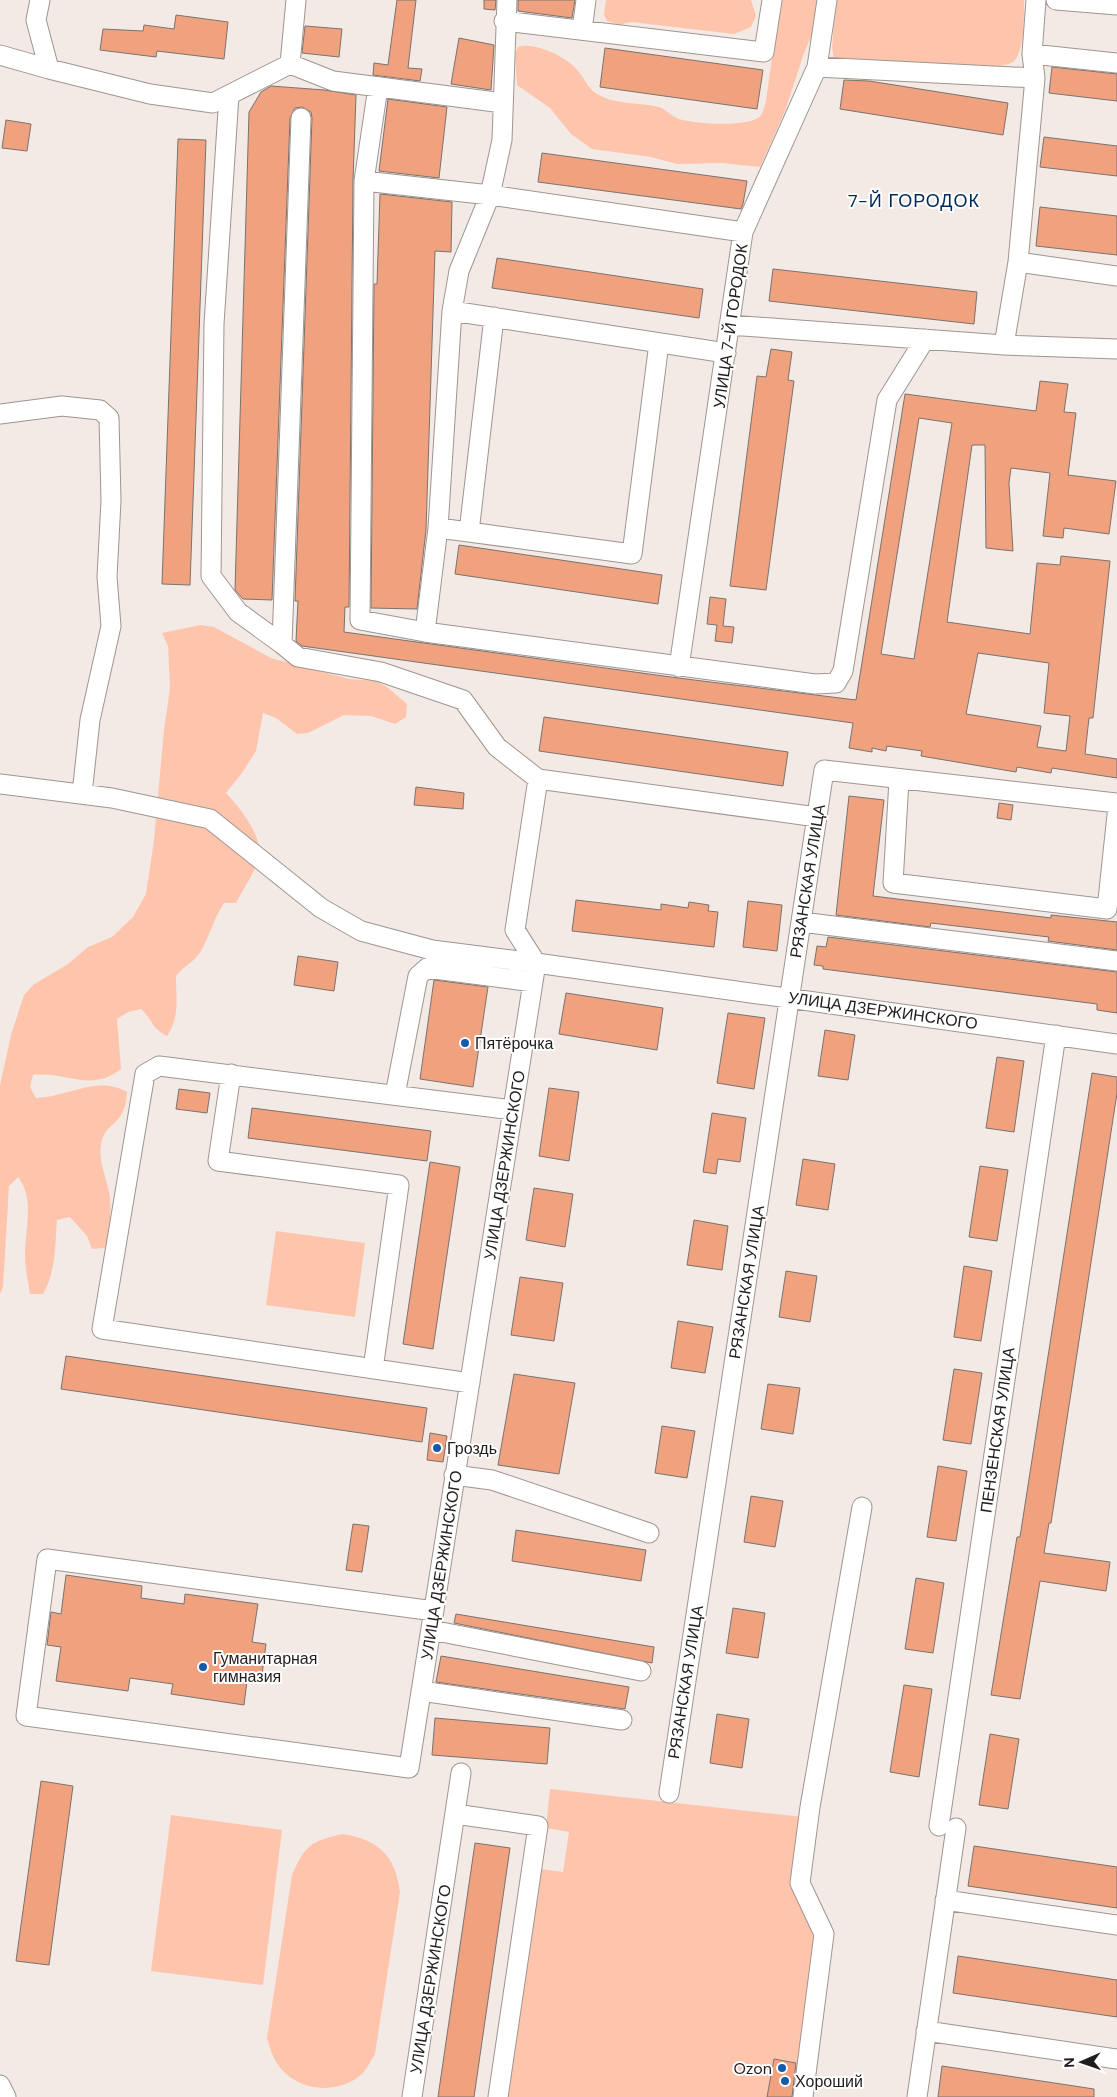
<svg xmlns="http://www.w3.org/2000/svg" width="1117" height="2097" viewBox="0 0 1117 2097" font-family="'DM Sans',sans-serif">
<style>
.green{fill:#ffc5ac}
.building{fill:#f0a27f;stroke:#7b726f;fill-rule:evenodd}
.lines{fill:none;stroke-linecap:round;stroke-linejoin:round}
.minor-casing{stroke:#9e9591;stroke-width:21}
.minor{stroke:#fff;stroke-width:19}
.poi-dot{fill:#145baa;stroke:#fff;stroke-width:2}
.labels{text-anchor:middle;stroke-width:4;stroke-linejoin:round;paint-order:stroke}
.street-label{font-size:16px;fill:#211d1c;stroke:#fff}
.poi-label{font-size:16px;fill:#211d1c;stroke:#fff;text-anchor:start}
.neighbourhood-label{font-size:18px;letter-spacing:1px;fill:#00295b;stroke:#fff}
</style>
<rect width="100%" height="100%" fill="#f3e9e5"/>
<path class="green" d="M606 0H751L756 16 751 27 734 34 631 22 619 25 607 21 604 15Z
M780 0H822L819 17 803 56 785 111 760 167 721 163 677 164 651 157 592 149 571 134 550 108 517 85 515 54 518 47C535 41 569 58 579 72 586 81 588 89 599 95 617 105 639 102 659 107 666 109 671 116 679 119 695 124 743 127 758 118 764 114 764 107 766 101Z
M836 0H1024C1024 14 1025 53 1013 62 997 73 904 62 880 61 865 60 850 61 834 61L832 47Z
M200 625 214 627 271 658 349 679 376 681 387 687 407 704 406 717 395 724 371 716 344 715 308 733 297 734 276 718 263 713 256 751 242 773 226 793C240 808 266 839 258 861 253 875 243 890 236 903H224C214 918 210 935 201 951 195 961 184 966 176 976 176 999 180 1017 167 1036 151 1028 154 1021 141 1009L128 1012 117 1019 121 1069C91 1093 65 1071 33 1075L30 1087 36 1098C68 1097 97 1075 127 1092 126 1127 104 1121 101 1145 98 1163 108 1180 110 1198 111 1214 110 1232 105 1248L92 1249 87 1236 70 1217 57 1220C55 1245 56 1272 43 1294H30C28 1281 25 1268 25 1255 25 1229 35 1198 18 1177L9 1186 3 1287 0 1294V1085L11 1035 24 995 33 985 68 964 88 947 112 937 133 917 146 894 154 840 164 730 170 688 168 646 162 633Z
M276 1231 365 1243 355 1317 266 1305Z
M550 1789 803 1817 792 1883 818 1937 803 2064 774 2059 767 2097H505L540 1869 563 1872 569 1832 546 1828Z
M171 1815 282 1830 263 1985 151 1971Z
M343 1834C379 1840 395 1855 400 1892L375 2054C371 2060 367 2069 362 2074 336 2097 292 2091 275 2060 271 2053 269 2045 267 2038L292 1875C305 1845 311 1841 343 1834Z"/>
<path class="building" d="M397 0H416L408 68 422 69 420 81 373 75 374 63 388 65Z
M484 0H496L495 10 484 9Z
M518 0H575L572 18 518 11Z
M176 15 228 22 224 59 157 51 156 57 100 50 103 29 143 31 144 25 174 29Z
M305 26 342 29 339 57 302 53Z
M459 38 494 45 491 90 451 84Z
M605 48 763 70 757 109 600 87Z
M1052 67 1117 74V101L1049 93Z
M844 80 869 81 1008 103 1003 135 840 109Z
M271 86 324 90 356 95 353 181 349 607H345L344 632 678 678 856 700 905 394 1036 411 1040 381 1068 384 1064 412 1076 413 1068 475 1116 481 1109 534 1064 528 1063 538 1043 536 1050 473 1011 468 1009 483 1013 551 986 548 985 445H972L947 622 1030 634 1037 563 1060 565 1061 556 1110 561 1093 718H1089L1085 754 1117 759V778L1052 768 1051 773 1017 767 1016 772 921 756 922 751 887 746 886 751 872 748V752L849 748 853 723 302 646 296 641 298 601H295L312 118 311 112 302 107 295 108 290 118 272 600 243 599 235 590 249 112 261 92ZM919 418 952 423 914 659 881 654ZM978 653 1049 663 1044 713 1070 716 1066 751 1037 747 1041 726 966 714Z
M388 99 447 107 439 178 379 171Z
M6 120 31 124 27 151 2 148Z
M1044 137 1117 146V176L1040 167Z
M178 139 206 140 190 585 162 584Z
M542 153 747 181 743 204 741 209 538 182Z
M380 194 452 202 451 252 435 251 426 530 417 609 371 608 374 284H377Z
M1040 207 1117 216V255L1036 246Z
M497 258 703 289 699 318 492 288Z
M773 269 977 292 974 324 769 301Z
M771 349 792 352 788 380 794 381 766 590 730 586 757 376 766 377Z
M459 545 662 575 658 604 455 574Z
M710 597 726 599 723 626 734 627 732 643 715 641 717 625 707 624Z
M544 717 788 752 783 786 539 751Z
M416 787 464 793 463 809 414 805Z
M849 796 884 800 873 896 1051 918V915L1117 922V950L1048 941 1049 937 931 923 930 927 836 915Z
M999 803 1013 805 1011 820 997 818Z
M576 900 661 910V904L688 908 689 902 709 905 708 911 718 912 714 947 572 931Z
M748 901 782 905 777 951 743 947Z
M828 937 1117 972V1013L1097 1010V1004L823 969V966L814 965 817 946 826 947Z
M298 956 338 962 334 991 294 985Z
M434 980 488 987 473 1087 420 1079Z
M566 993 663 1008 657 1050 559 1034Z
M728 1013 765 1018 754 1089 717 1083Z
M825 1030 855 1035 848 1080 818 1076Z
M997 1057 1024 1061 1014 1132 986 1128Z
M1092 1073 1117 1077V1093L1051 1523H1049L1044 1553 1110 1562 1106 1591 1040 1581 1020 1699 991 1695 1017 1537H1020Z
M549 1088 579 1092 569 1161 539 1156Z
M179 1089 210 1093 207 1113 176 1109Z
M252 1108 431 1131 427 1161 248 1138Z
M712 1113 746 1118 740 1162 718 1159 716 1174 703 1172Z
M803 1159 835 1164 828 1210 796 1205Z
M430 1162 460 1167 433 1349 403 1344Z
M980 1166 1008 1170 997 1241 969 1237Z
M534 1188 573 1194 565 1247 526 1240Z
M694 1220 728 1226 722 1270 687 1265Z
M964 1266 992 1271 981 1341 954 1337Z
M786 1271 817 1276 810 1322 779 1317Z
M520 1277 563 1283 554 1341 511 1335Z
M678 1321 713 1327 705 1373 671 1368Z
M66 1356 427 1408 422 1442 61 1389Z
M954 1369 982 1373 971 1444 943 1440Z
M514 1374 575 1383 559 1474 498 1465Z
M768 1384 800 1388 793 1434 761 1429Z
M662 1426 695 1431 687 1478 655 1473Z
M430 1433 447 1436 443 1462 427 1460Z
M938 1466 967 1471 956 1541 927 1537Z
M751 1496 783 1501 775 1547 744 1542Z
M353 1524 369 1526 362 1572 346 1570Z
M516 1530 646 1550 641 1581 512 1561Z
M66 1575 142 1586 141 1598 184 1604 185 1594 258 1604 252 1642 266 1644 262 1675 248 1673 244 1705 171 1694 173 1684 130 1678 128 1691 56 1681 61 1647 47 1645 51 1612 61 1614Z
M916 1578 944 1583 933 1653 905 1649Z
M733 1608 765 1613 758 1658 726 1653Z
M456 1614 654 1647 652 1663 454 1623Z
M441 1656 629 1687 625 1709 436 1682Z
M904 1685 932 1689 919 1777 890 1772Z
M717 1714 749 1719 742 1768 710 1763Z
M435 1718 550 1728 547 1764 432 1755Z
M990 1734 1019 1739 1008 1809 979 1805Z
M41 1781 73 1786 49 1965 16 1961Z
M475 1843 510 1848 474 2097H438Z
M974 1846 1117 1867V1908L968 1886Z
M958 1956 1117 1980V2017L953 1993Z
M774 2059 796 2063 792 2097H767Z
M942 2066 1094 2089V2097H938Z"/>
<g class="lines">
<defs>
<path id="minor" d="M40 0 36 20 49 69
M507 0 502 140 490 195 459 271 452 311 726 353
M1036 0 1032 54 1035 78 1018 262 1117 276
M1056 0 1117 5
M504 21 764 52 772 0
M582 30 586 0
M1032 54 1117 63
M0 55 49 69 150 94 213 103 290 64
M290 64 333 81 503 103
M290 64 296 0
M817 67 1035 78
M378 87 364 181 360 620 425 632
M229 95 214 324 211 576 238 612 282 644
M301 118 282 644 298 657 381 672 463 700 497 747 538 779 515 930 536 963
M364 181 490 195 743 232
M494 317 469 532 632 554 659 343
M729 325 1004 345 1117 349
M1004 345 1018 262
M0 414 62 406 100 410 109 418 111 501 107 577 111 626 90 720 82 794
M438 528 452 311
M469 532 438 528 425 632 815 684 836 683 843 671 887 400 925 339
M679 667 743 232 817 67 827 0
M538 779 817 817
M899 780 893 883 1107 909 1117 815
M0 784 112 798 210 819 321 908 361 931 432 950 536 963
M801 922 1117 961
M231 1074 218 1161 399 1185 373 1369
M395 1095 418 976 427 968 533 982
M470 1383 102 1329 145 1074 159 1066 513 1110
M454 1475 492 1480 649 1533
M434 1611 47 1559 26 1716 409 1768 536 963 1117 1044
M431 1630 641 1671
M421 1691 622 1720
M669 1793 824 770 1117 803
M455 1814 538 1826 498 2097
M939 1826 1056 1035
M945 1900 1117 1925
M926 2031 1117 2059
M0 2085 6 2097
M412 2097 461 1773
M803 2097 824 1934 800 1883 810 1807 862 1507
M917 2097 956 1828"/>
</defs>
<use href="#minor" class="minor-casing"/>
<use href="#minor" class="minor"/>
</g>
<g class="poi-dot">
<circle cx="465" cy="1043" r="5"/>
<circle cx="437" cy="1448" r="5"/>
<circle cx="203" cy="1667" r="5"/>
<circle cx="782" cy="2068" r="5"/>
<circle cx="785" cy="2081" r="5"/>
</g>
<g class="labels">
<g class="street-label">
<text transform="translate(730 326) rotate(-82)" y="6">УЛИЦА 7-Й ГОРОДОК</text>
<text transform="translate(807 881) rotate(-81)" y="6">РЯЗАНСКАЯ УЛИЦА</text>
<text transform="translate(883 1010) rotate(8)" y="6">УЛИЦА ДЗЕРЖИНСКОГО</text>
<text transform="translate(504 1165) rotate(-81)" y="6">УЛИЦА ДЗЕРЖИНСКОГО</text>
<text transform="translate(746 1282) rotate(-81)" y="6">РЯЗАНСКАЯ УЛИЦА</text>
<text transform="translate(997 1430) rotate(-82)" y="6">ПЕНЗЕНСКАЯ УЛИЦА</text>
<text transform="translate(441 1565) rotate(-81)" y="6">УЛИЦА ДЗЕРЖИНСКОГО</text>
<text transform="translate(685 1682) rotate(-81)" y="6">РЯЗАНСКАЯ УЛИЦА</text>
<text transform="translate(430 1979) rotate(-81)" y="6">УЛИЦА ДЗЕРЖИНСКОГО</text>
</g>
<g class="poi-label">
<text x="475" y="1049">Пятёрочка</text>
<text x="447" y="1454">Гроздь</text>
<text x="213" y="1664">Гуманитарная<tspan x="213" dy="18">гимназия</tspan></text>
<text x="772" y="2074" text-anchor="end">Ozon</text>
<text x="795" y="2087">Хороший</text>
</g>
<g class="neighbourhood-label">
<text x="914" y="207">7-Й ГОРОДОК</text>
</g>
</g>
<g transform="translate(1082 2062) rotate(268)" stroke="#ffffff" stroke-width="4" paint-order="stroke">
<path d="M0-4L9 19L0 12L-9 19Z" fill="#211d1c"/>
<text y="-8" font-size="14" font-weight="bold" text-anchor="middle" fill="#211d1c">N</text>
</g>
</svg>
